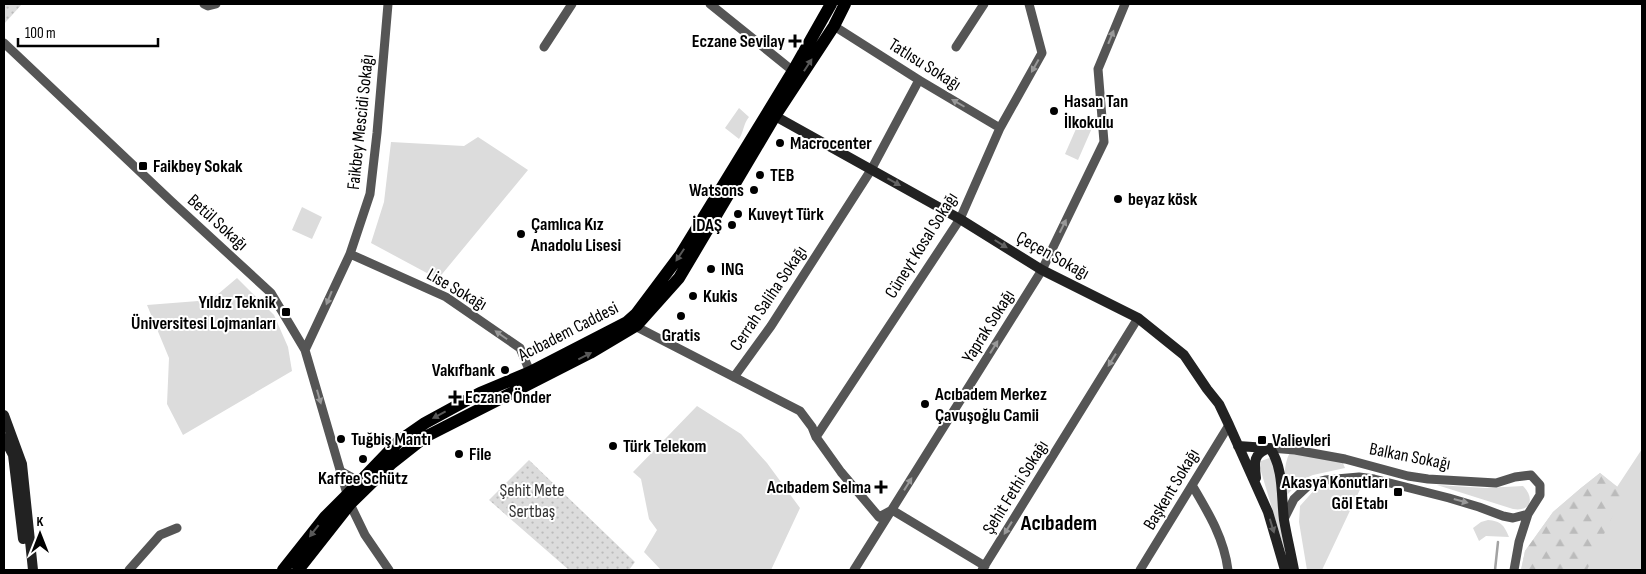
<svg xmlns="http://www.w3.org/2000/svg" width="1646" height="574" viewBox="0 0 1646 574" font-family="'Sofia Sans Condensed',sans-serif">
<style>
.green{fill:#dcdcdc}
.forest{fill:url(#forest-firs)}
.park{fill:url(#park-dots)}
.lines{fill:none;stroke-linecap:round;stroke-linejoin:round}
.stream{stroke:#a3a3a3;stroke-width:2.5}
.street{stroke:#555;stroke-width:9}
.secondary{stroke:#222;stroke-width:10}
.primary{stroke:#000;stroke-width:12}
.oneway{fill:#999}
.oneway2{fill:#595959}
.oneway3{fill:#646464}
.poi-dot{fill:#000;stroke:#fff;stroke-width:2}
.labels{text-anchor:middle;stroke-width:4;stroke-linejoin:round;paint-order:stroke}
.poi-label{font-size:18px;font-weight:bold;fill:#000;stroke:#fff;text-anchor:start}
.street-label{font-size:18px;fill:#000;stroke:#fff}
.park-label{font-size:18px;fill:#333;stroke:#fff}
.district-label{font-size:22px;font-weight:bold;fill:#000;stroke:#fff}
</style>
<defs>
<pattern id="forest-firs" width="22" height="20" patternUnits="userSpaceOnUse" patternTransform="scale(1.25)"><rect width="22" height="20" fill="#dcdcdc"/><path d="M5 1l3.5 6h-7zM16 11l3.5 6h-7z" fill="#bbb"/></pattern>
<pattern id="park-dots" width="8" height="8" patternUnits="userSpaceOnUse" patternTransform="scale(1.25)"><rect width="8" height="8" fill="#dcdcdc"/><path d="M2 2h.1M6 6h.1" fill="none" stroke="#bbb" stroke-width="1.8" stroke-linecap="round"/></pattern>
</defs>
<rect width="100%" height="100%" fill="#fff"/>
<path class="green" d="M739 108 749 117C743 124 744 132 739 139L725 128Z
M1079 122 1092 128 1078 160 1065 154Z
M478 137 528 170 438 279 371 243 384 202 391 142 464 146Z
M302 207 322 217 312 239 292 230Z
M237 278 274 315 288 347 292 371 183 435 167 404 169 358 147 305 211 300Z
M697 406 741 434 767 463 800 508 771 570H661L644 552 657 530 649 519 641 479 633 472Z
M1642 449V570H1521L1525 551 1553 512 1581 488 1600 473 1617 487Z
M1290 452 1342 461 1345 468 1313 475 1301 480 1287 495C1284 480 1283 466 1290 452Z
M1272 457 1274 460 1286 555 1260 468 1261 461Z
M1364 481 1322 570H1307L1299 522 1300 506 1316 488Z
M1437 485 1485 488 1523 486C1535 498 1531 512 1513 509Z
M1488 520C1501 521 1504 525 1509 537L1486 536 1479 541 1473 528 1481 522Z"/>
<path class="forest" d="M1600 473 1624 492 1587 570H1521L1525 551 1553 512 1581 488Z"/>
<path class="park" d="M4 4H22L4 24Z
M529 460 635 562 629 570H569L489 500Z"/>
<g class="lines">
<path class="stream" d="M1495 570 1498 542"/>
<path class="street" d="M204 4 208 6 216 4
M710 4 793 71
M834 26 919 80 1000 128
M4 43 171 201 271 293 305 350 350 504 365 535 389 570
M544 47 572 4
M956 47 984 4
M350 254 446 297 520 348 530 372
M631 324 800 411 812 427 816 437 841 472 879 517 892 510 985 566
M305 350 350 254 370 194 377 133 388 4
M734 377 771 326 871 170 919 80
M816 437 960 219 1000 128 1042 53 1029 4
M1270 448 1295 450 1345 459 1408 476 1428 479 1496 483 1515 477 1531 475 1540 485V495L1528 514 1519 542 1514 570
M340 471 360 482
M1192 485C1208 512 1224 538 1228 570
M1284 519 1294 499 1310 484 1325 480 1359 477 1374 479 1449 498 1479 507 1503 516 1513 518 1528 514
M129 570 160 535 177 528
M854 570 1042 270 1104 142 1098 69 1125 4
M982 570 1138 318
M1140 570 1229 425"/>
<path class="secondary" d="M775 116 960 219 1042 270 1138 318 1184 355 1207 389 1219 404 1229 425 1268 512 1285 570
M4 415 22 464 33 570
M4 438 13 455 23 539
M1238 446 1267 448
M1270 448C1284 469 1281 496 1284 520 1287 537 1291 554 1294 570
M1256 478C1254 462 1253 453 1270 448"/>
<path class="primary" d="M283 570 325 517 347 495 399 441 425 423 480 393 530 372 627 322 636 314 681 254 793 71 831 4
M298 570 350 504 392 463 425 437 590 353 637 325 679 278 775 116 834 26 845 4"/>
</g>
<defs><path id="oneway-solid" d="M-6-.8H1V-3.2L6.5 0L1 3.2V.8H-6Z" transform="scale(1.25)"/></defs>
<g class="oneway">
<use href="#oneway-solid" transform="translate(1111 37) rotate(-68)"/>
<use href="#oneway-solid" transform="translate(1035 66) rotate(119)"/>
<use href="#oneway-solid" transform="translate(958 103) rotate(-150)"/>
<use href="#oneway-solid" transform="translate(1063 226) rotate(-64)"/>
<use href="#oneway-solid" transform="translate(329 298) rotate(112)"/>
<use href="#oneway-solid" transform="translate(501 335) rotate(-145)"/>
<use href="#oneway-solid" transform="translate(994 347) rotate(-58)"/>
<use href="#oneway-solid" transform="translate(1112 360) rotate(122)"/>
<use href="#oneway-solid" transform="translate(319 397) rotate(74)"/>
<use href="#oneway-solid" transform="translate(908 484) rotate(-58)"/>
<use href="#oneway-solid" transform="translate(1461 501) rotate(15)"/>
<use href="#oneway-solid" transform="translate(1008 528) rotate(122)"/>
</g>
<g class="oneway2">
<use href="#oneway-solid" transform="translate(808 65) rotate(-57)"/>
<use href="#oneway-solid" transform="translate(680 255) rotate(124)"/>
<use href="#oneway-solid" transform="translate(585 356) rotate(-27)"/>
<use href="#oneway-solid" transform="translate(439 415) rotate(152)"/>
<use href="#oneway-solid" transform="translate(314 531) rotate(128)"/>
</g>
<g class="oneway3">
<use href="#oneway-solid" transform="translate(894 182) rotate(29)"/>
<use href="#oneway-solid" transform="translate(1001 244) rotate(32)"/>
<use href="#oneway-solid" transform="translate(1272 526) rotate(73)"/>
</g>
<g class="poi-dot">
<path d="M792.5 33.5h5v5h5v5h-5v5h-5v-5h-5v-5h5z"/>
<circle cx="1054" cy="111" r="5"/>
<circle cx="780" cy="143" r="5"/>
<rect x="138" y="161" width="10" height="10" rx="2.5"/>
<circle cx="760" cy="175" r="5"/>
<circle cx="754" cy="190" r="5"/>
<circle cx="1118" cy="199" r="5"/>
<circle cx="738" cy="214" r="5"/>
<circle cx="732" cy="225" r="5"/>
<circle cx="521" cy="234" r="5"/>
<circle cx="711" cy="269" r="5"/>
<circle cx="693" cy="296" r="5"/>
<rect x="281" y="307" width="10" height="10" rx="2.5"/>
<circle cx="681" cy="316" r="5"/>
<circle cx="505" cy="370" r="5"/>
<path d="M452.5 389.5h5v5h5v5h-5v5h-5v-5h-5v-5h5z"/>
<circle cx="925" cy="404" r="5"/>
<circle cx="341" cy="439" r="5"/>
<rect x="1257" y="435" width="10" height="10" rx="2.5"/>
<circle cx="613" cy="446" r="5"/>
<circle cx="459" cy="454" r="5"/>
<circle cx="363" cy="459" r="5"/>
<path d="M878.5 479.5h5v5h5v5h-5v5h-5v-5h-5v-5h5z"/>
<rect x="1393" y="487" width="10" height="10" rx="2.5"/>
</g>
<g class="labels">
<g class="poi-label">
<text x="785" y="47" text-anchor="end">Eczane Sevilay</text>
<text x="1064" y="107">Hasan Tan<tspan x="1064" dy="21">İlkokulu</tspan></text>
<text x="790" y="149">Macrocenter</text>
<text x="153" y="172">Faikbey Sokak</text>
<text x="770" y="181">TEB</text>
<text x="744" y="196" text-anchor="end">Watsons</text>
<text x="1128" y="205">beyaz kösk</text>
<text x="748" y="220">Kuveyt Türk</text>
<text x="531" y="230">Çamlıca Kız<tspan x="531" dy="21">Anadolu Lisesi</tspan></text>
<text x="722" y="231" text-anchor="end">İDAŞ</text>
<text x="721" y="275">ING</text>
<text x="703" y="302">Kukis</text>
<text x="276" y="308" text-anchor="end">Yıldız Teknik<tspan x="276" dy="21">Üniversitesi Lojmanları</tspan></text>
<text x="681" y="341" text-anchor="middle">Gratis</text>
<text x="495" y="376" text-anchor="end">Vakıfbank</text>
<text x="935" y="400">Acıbadem Merkez<tspan x="935" dy="21">Çavuşoğlu Camii</tspan></text>
<text x="465" y="403">Eczane Önder</text>
<text x="351" y="445">Tuğbiş Mantı</text>
<text x="1272" y="446">Valievleri</text>
<text x="623" y="452">Türk Telekom</text>
<text x="469" y="460">File</text>
<text x="363" y="484" text-anchor="middle">Kaffee Schütz</text>
<text x="1388" y="488" text-anchor="end">Akasya Konutları<tspan x="1388" dy="21">Göl Etabı</tspan></text>
<text x="871" y="493" text-anchor="end">Acıbadem Selma</text>
</g>
<g class="street-label">
<text transform="translate(925 64) rotate(32)" y="6">Tatlısu Sokağı</text>
<text transform="translate(360 122) rotate(-84)" y="6">Faikbey Mescidi Sokağı</text>
<text transform="translate(218 222) rotate(42)" y="6">Betül Sokağı</text>
<text transform="translate(921 245) rotate(-58)" y="6">Cüneyt Kosal Sokağı</text>
<text transform="translate(1053 255) rotate(29)" y="6">Çeçen Sokağı</text>
<text transform="translate(457 289) rotate(30)" y="6">Lise Sokağı</text>
<text transform="translate(768 298) rotate(-56)" y="6">Cerrah Saliha Sokağı</text>
<text transform="translate(988 326) rotate(-58)" y="6">Yaprak Sokağı</text>
<text transform="translate(568 331) rotate(-27)" y="6">Acıbadem Caddesi</text>
<text transform="translate(1410 456) rotate(11)" y="6">Balkan Sokağı</text>
<text transform="translate(1015 487) rotate(-58)" y="6">Şehit Fethi Sokağı</text>
<text transform="translate(1171 489) rotate(-59)" y="6">Başkent Sokağı</text>
</g>
<g class="park-label">
<text x="532" y="496">Şehit Mete<tspan x="532" dy="21">Sertbaş</tspan></text>
</g>
<g class="district-label">
<text x="1059" y="530">Acıbadem</text>
</g>
</g>
<rect width="1646" height="574" fill="none" stroke="#000000" stroke-width="10"/>
<g transform="translate(40 534)" stroke="#ffffff" stroke-width="4" paint-order="stroke">
<path d="M0-4L9 19L0 12L-9 19Z" fill="#000000"/>
<text y="-8" font-size="14" font-weight="bold" text-anchor="middle" fill="#000000">K</text>
</g>
<path d="M18 38v8h140v-8" fill="none" stroke="#000000" stroke-width="2.5"/>
<text x="25" y="38" font-size="15" fill="#000000" stroke="#ffffff" stroke-width="4" paint-order="stroke">100 m</text>
</svg>
